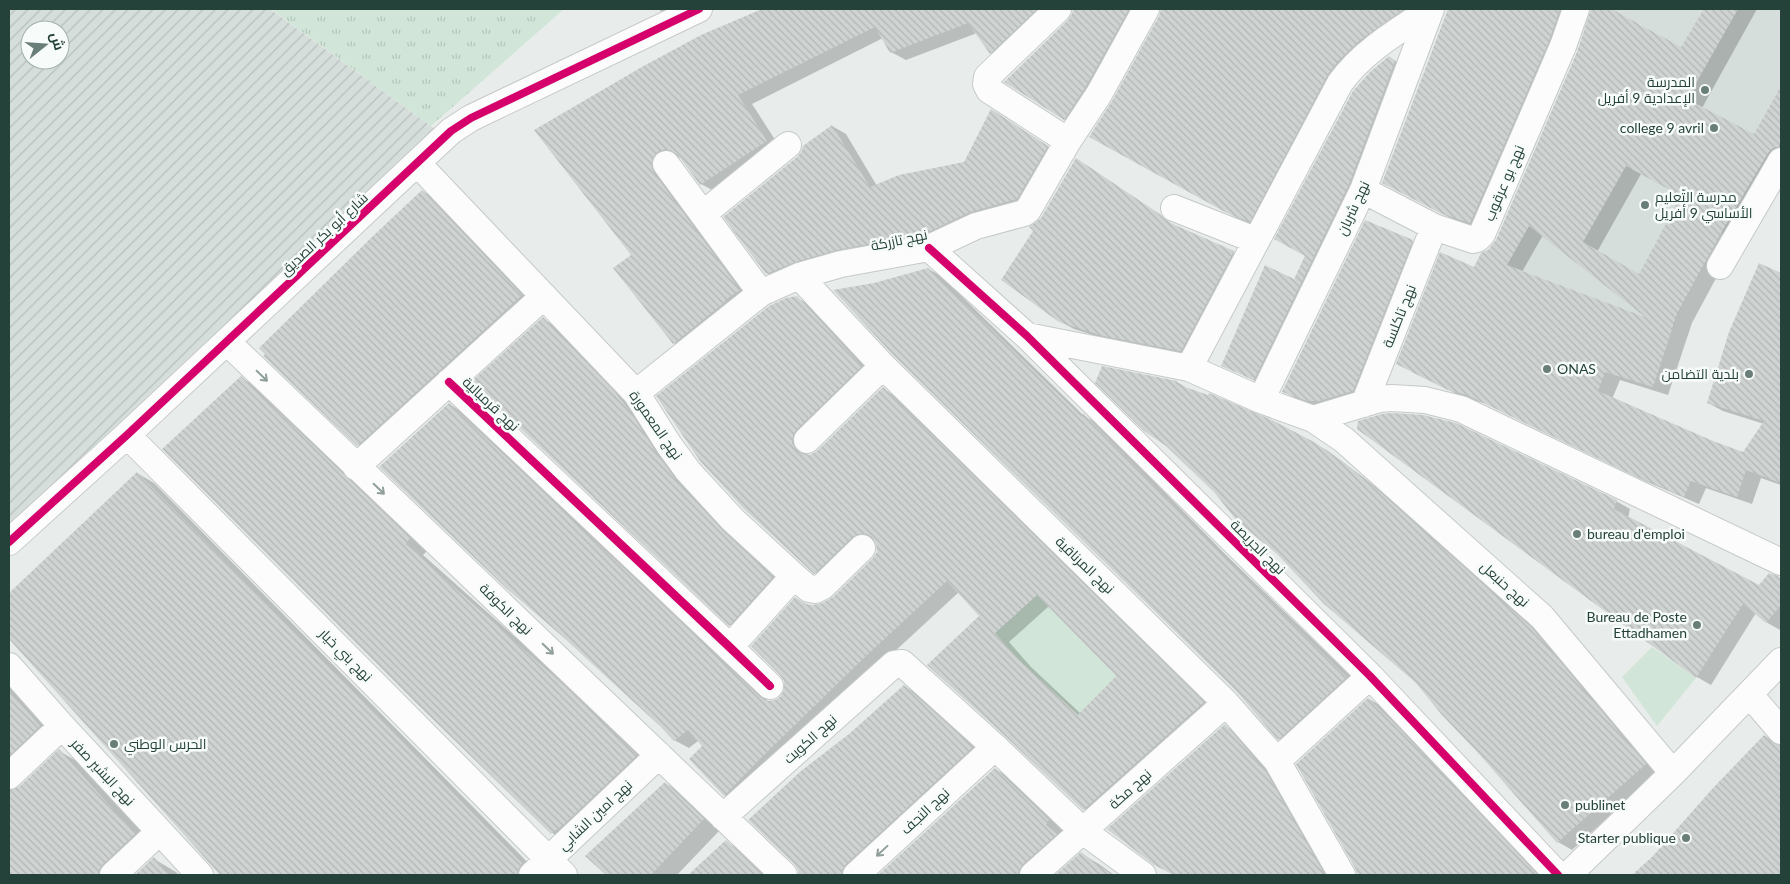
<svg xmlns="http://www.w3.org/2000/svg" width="1790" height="884" viewBox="0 0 1790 884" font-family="Lato,Cairo,sans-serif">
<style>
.built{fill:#d6dedb}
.industrial{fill:url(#industrial-furrows);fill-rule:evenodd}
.grass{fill:url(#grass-tufts)}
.garden{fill:#d1e6d8}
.shadow{fill:#0003;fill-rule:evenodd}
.building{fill:url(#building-back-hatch);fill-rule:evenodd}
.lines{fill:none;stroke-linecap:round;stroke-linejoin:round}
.street-casing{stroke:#c5cac8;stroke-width:28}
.street{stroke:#fcfcfc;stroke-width:26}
.cycleway-casing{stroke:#f7fbf9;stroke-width:11}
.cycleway{stroke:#d6006c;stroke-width:8}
.oneway{stroke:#909f9b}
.poi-dot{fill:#697e78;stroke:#f7fbf9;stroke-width:2}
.labels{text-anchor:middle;stroke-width:5;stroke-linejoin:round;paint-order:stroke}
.poi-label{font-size:14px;fill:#24423a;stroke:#f7fbf9;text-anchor:end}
.street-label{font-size:14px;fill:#24423a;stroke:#f7fbf9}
</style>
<defs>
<pattern id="industrial-furrows" width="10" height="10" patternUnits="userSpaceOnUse" patternTransform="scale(1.25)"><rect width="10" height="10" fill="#d6dedb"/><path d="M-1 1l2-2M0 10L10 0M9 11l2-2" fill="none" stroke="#b8c0bd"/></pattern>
<pattern id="grass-tufts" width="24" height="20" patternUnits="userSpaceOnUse" patternTransform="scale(1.25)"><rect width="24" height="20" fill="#d1e6d8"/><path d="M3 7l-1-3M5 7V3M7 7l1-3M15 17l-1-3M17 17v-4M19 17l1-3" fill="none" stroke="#b3c6ba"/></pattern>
<pattern id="building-back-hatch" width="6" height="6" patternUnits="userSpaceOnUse" patternTransform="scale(1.25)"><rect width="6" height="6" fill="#cfd4d2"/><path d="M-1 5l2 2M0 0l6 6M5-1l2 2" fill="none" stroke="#b2b7b5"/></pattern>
</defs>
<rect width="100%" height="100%" fill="#e8edeb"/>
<path class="built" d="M1612 9H1781V152L1732 239 1721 233 1677 315 1673 328 1507 265 1551 185 1660 35Z"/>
<path class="industrial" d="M9 9H270L439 132 9 537ZM30 30H60V60H30Z"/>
<path class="grass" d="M271 9H564L431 126Z"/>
<path class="garden" d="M1037 595 1116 676 1078 715 1017 658 995 633Z
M1652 647 1696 678 1657 726 1622 677Z"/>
<path class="shadow" d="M657 9H684L668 15Z
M765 9H1060L1005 61 991 53 977 33 906 60 891 52 883 38 752 104 781 149 716 192 701 184 681 157 672 160 754 299 689 352 674 343 632 255 535 131Z
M1074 9H1149L1079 128 1064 119 1070 20 1074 13Z
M1165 9H1431L1353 69 1265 229 1241 220 1105 145 1113 102Z
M1449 9H1579L1485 231 1456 221 1383 182Z
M1592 9H1609L1682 49 1705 9H1757L1702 108 1754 136 1781 88V164L1736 241 1692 323 1668 395 1620 380 1612 399 1743 454 1764 424 1723 411 1708 403 1759 265 1781 275V485L1761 478 1752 504 1706 488 1699 504 1645 481 1484 403 1465 398 1412 372 1474 269 1497 241 1578 51ZM1641 174 1683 196 1640 276 1597 252ZM1543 235 1650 320 1522 272Z
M1389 57 1402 65 1267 387 1223 365 1295 280Z
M1005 119 1061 155 1031 207 781 282 767 273 798 158 832 126 846 134 877 186 965 163Z
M1089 167 1178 228 1233 252 1247 260 1195 358 1118 343 1074 329 1059 321 1042 218Z
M422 191 436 199 536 304 372 453 358 445Z
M1412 242 1429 251 1370 401 1325 410 1300 401 1283 391Z
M928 269 941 276 1084 416 1096 422 1226 555 1359 684 1291 746 1279 739 875 284Z
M797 298 812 306 876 374 806 452 808 456 818 452 883 389 897 397 1218 711 1098 818 1084 809 1006 735 981 616 959 592 880 665 739 804 724 795 704 747 698 741 689 748 674 740 449 404 464 413 769 702 775 701 781 698 786 690 807 605H822L834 598 874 559 878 552 876 541H873L866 545 829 581 815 573 744 508ZM1049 606 1117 676 1080 713 1031 667 1009 642Z
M543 319 557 327 628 401 786 586 744 633 730 625Z
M1102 367 1177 382 1190 390 1314 443 1328 451 1376 487 1545 637 1658 772 1572 850 1558 842 1417 682 1278 553 1215 491Z
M241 378 259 388 428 550 423 555 586 700 654 766 570 843 552 833Z
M1359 428 1616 501 1630 509 1628 518 1759 586 1777 577 1781 580V629L1780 630 1766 622 1756 613 1711 685 1697 677Z
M137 473 154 483 539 874 538 875H221L9 637V595Z
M9 681 62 739 17 784V790L59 751 82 764 157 847 127 875H9Z
M904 686 921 696 989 758 862 875H800L799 870 850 734Z
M1369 699 1383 707 1544 875H1358Z
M1225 726 1239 734 1279 779 1333 875H1174L1155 864Z
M1765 736 1781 746V875H1635L1653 858Z
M995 769 1012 779 1077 841 1039 875H880Z
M665 783 682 793 720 830 677 875H608L587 856Z
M726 842 744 852 768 875H690Z
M1081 854 1099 864 1114 875H1057Z
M154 859 176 872 179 875H137Z"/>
<path class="building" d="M762 9H1037L990 54 968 23 890 53 875 27 738 95 767 141 700 185 678 155 672 151 665 149 657 152 653 158 651 165 654 173 740 290 725 300V302L673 344 613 268 631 255 534 130 640 68 701 35Z
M1073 9H1129L1086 86 1064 120 1004 82 1068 20 1072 14Z
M1161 9H1404L1360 40 1338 61 1328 74 1250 222 1225 212 1089 137 1112 101 1159 16Z
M1448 9H1560L1549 41 1470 223 1440 213 1382 183Z
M1591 9H1612L1681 47 1704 9H1738L1687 99 1754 134 1781 86V142L1779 147 1773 148 1768 153 1721 233 1677 314 1653 387 1605 372 1598 391 1713 441 1743 452 1764 421 1707 403 1729 332 1759 263 1781 273V483L1746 470 1737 497 1691 481 1684 497 1629 473 1467 395 1448 390 1396 364 1440 252 1474 267 1481 253 1488 250 1496 240 1577 52ZM1626 166 1681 196 1639 274 1583 242ZM1529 226 1645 317 1507 265Z
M1389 56 1395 61 1349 184 1254 380 1221 366 1265 265 1294 279 1305 256 1274 239 1353 91 1370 72Z
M991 109 1048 146 1017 199 970 212 924 234 837 250 795 262 766 274 723 217 797 157 802 151 803 146 832 125 870 187 899 175 964 162Z
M1076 158 1161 215 1168 222 1234 251 1181 351 1103 336 1059 322 1001 280 1033 231 1029 227 1041 218Z
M422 190 522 295 357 446 263 356 265 354 259 348 374 235Z
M1365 220 1413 240 1353 391 1319 401H1307L1282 392Z
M928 268 1082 417 1083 413 1214 546 1347 677 1278 740 1237 692 894 356 833 290 874 283Z
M797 296 862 366 796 430 793 435 792 443 797 451 802 454 810 455 817 451 883 387 1204 702 1083 810 1005 736 927 665 979 616 947 581 865 657 760 759 724 796 689 759 702 746 688 730 674 741 661 727 563 637 507 589 379 467 449 403 760 697 767 701 775 700 780 697 784 690V681L780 675 751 646 795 597 806 604 813 605 822 603 833 597 873 558 877 552 876 544 872 537 867 534H858L852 537 814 574 744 509 700 461 656 396 769 306 786 298ZM1037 595 1116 676 1078 715 1017 658 995 633Z
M543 317 614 391 630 411 657 454 677 481 723 531 773 577 729 626 471 382Z
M1102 366 1177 381 1176 384 1208 395 1209 393 1272 420 1314 442 1363 477 1531 627 1646 764 1557 843 1479 754 1441 714 1416 683 1324 604 1277 554 1237 521 1214 492 1166 446 1144 431 1095 383Z
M241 376 410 538 406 544 567 688 637 755 564 824 551 834 414 701 162 449Z
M1392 413 1423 415 1456 423 1617 500 1614 509 1759 585 1769 573 1778 576 1781 579V605L1766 623 1743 604 1696 678 1357 429 1358 421 1382 414Z
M137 472 522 863 518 870 517 875H220L9 639V593Z
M904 685 973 747 846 864 842 870 841 875H799L798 870 794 864 748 820 801 771 849 734Z
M9 691 40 726 9 756Z
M1368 698 1395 724 1538 875H1357L1355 868 1296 764Z
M1225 724 1265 770 1325 875H1174L1154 865 1107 829Z
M1764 735 1770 741 1781 746V875H1632L1652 857 1713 788Z
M59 749 135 834 103 864 99 870 98 875H9V791L19 787Z
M995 768 1049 820 1046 825 1057 834 1023 864 1019 870 1018 875H878Z
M665 782 704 819 651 875H606L585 856Z
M726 840 763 875H688Z
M1081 852 1112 875H1055Z
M154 857 170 875H135Z"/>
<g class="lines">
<defs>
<path id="street" d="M1058 9 987 77 986 84 989 90 1068 141
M418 164 636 393 669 445 688 471 733 520 794 576 809 589 815 590 823 586 862 548
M666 164 761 293
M1363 190 1434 227 1473 240 1477 239 1482 234 1563 46 1576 9
M1174 208 1255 240
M703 214 788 145
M929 248 1027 336 1370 676 1558 875
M1720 266 1781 161
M799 276 883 366 1226 703 1277 761 1342 875
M1027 336 1189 368 1261 400 1313 419 1379 399 1392 398 1425 400 1461 409 1781 562
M227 342 784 875
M1189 368 1340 83C1363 51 1398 31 1431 9
M449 382 730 647 770 686Z
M636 393 761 293 799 276 841 264 929 248 976 226 1024 213 1028 210 1068 141 1099 94 1146 9
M1261 400 1363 190 1431 9
M1364 404 1434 227
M1313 419 1344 440 1542 617 1673 773
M127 435 564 875
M807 440 883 366
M356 467 544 296
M9 542 127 435 451 131 471 118 699 9
M730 647 794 576
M9 666 62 726 200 875
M1750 695 1781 731
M1277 761 1370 676
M9 776 62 726
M723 817 894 664 902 663 995 747 1083 831 1143 875
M113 875 159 832
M532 875 659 755
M856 875 995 747
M1033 875 1226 703
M1568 875 1673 773 1781 661"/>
</defs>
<use href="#street" class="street-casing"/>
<use href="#street" class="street"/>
<defs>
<path id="cycleway" d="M929 248 1027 336 1370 676 1558 875
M449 382 730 647 770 686Z
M9 542 127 435 451 131 471 118 699 9"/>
</defs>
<use href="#cycleway" class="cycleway-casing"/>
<use href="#cycleway" class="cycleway"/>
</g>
<defs><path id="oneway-shaft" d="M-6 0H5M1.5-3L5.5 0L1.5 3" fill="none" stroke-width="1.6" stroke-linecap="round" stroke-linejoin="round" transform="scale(1.25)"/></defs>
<g class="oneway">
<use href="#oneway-shaft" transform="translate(262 376) rotate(44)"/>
<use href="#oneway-shaft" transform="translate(379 489) rotate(44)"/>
<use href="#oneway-shaft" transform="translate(548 649) rotate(44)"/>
<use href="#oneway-shaft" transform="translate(882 851) rotate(137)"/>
</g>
<g class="poi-dot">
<circle cx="1705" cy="90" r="5"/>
<circle cx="1714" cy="128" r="5"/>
<circle cx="1645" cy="205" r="5"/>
<circle cx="1547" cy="369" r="5"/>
<circle cx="1749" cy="374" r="5"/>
<circle cx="1577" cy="534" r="5"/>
<circle cx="1697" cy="625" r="5"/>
<circle cx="114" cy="744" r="5"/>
<circle cx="1565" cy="805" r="5"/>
<circle cx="1686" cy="838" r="5"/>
</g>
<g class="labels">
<g class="poi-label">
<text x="1695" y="87">المدرسة<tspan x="1695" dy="16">الإعدادية 9 أفريل</tspan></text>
<text x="1704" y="133">college 9 avril</text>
<text x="1655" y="202" text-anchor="start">مدرسة التّعليم<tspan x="1655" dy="16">الأساسي 9 أفريل</tspan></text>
<text x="1557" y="374" text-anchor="start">ONAS</text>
<text x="1739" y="379">بلدية التضامن</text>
<text x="1587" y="539" text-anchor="start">bureau d'emploi</text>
<text x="1687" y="622">Bureau de Poste<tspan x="1687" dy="16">Ettadhamen</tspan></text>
<text x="124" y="749" text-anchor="start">الحرس الوطني</text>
<text x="1575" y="810" text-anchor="start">publinet</text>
<text x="1676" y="843">Starter publique</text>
</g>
<g class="street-label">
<text transform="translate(1504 183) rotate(-67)" y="5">نهج بو عرقوب</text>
<text transform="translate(1353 208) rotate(-65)" y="5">نهج شربان</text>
<text transform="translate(324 234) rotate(-43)" y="5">شارع أبو بكر الصديق</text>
<text transform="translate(899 240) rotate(-12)" y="5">نهج تازركة</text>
<text transform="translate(1399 316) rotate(-68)" y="5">نهج تاكلسة</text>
<text transform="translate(491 404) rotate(43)" y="5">نهج قرمبالية</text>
<text transform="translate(656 425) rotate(55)" y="5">نهج المعمورة</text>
<text transform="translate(1258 547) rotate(45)" y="5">نهج الجريصة</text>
<text transform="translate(1085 565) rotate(44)" y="5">نهج المرناقية</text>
<text transform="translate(1505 584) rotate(42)" y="5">نهج حنبعل</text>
<text transform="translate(506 609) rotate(44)" y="5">نهج الكوفة</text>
<text transform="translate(346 655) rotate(45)" y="5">نهج بني خيار</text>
<text transform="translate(810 739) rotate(-42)" y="5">نهج الكويت</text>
<text transform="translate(103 772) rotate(47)" y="5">نهج البشير صفر</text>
<text transform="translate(1130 789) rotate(-42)" y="5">نهج مكة</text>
<text transform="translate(925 811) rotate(-43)" y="5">نهج النجف</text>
<text transform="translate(595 815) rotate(-43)" y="5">نهج امين الشابي</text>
</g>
</g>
<rect width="1790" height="884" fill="none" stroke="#24423a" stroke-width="20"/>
<g transform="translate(45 45) rotate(73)"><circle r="24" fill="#f7fbf9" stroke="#a3b1ad"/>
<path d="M0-4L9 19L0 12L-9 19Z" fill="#697e78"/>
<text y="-8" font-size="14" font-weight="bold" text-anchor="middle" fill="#24423a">ش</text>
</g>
</svg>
